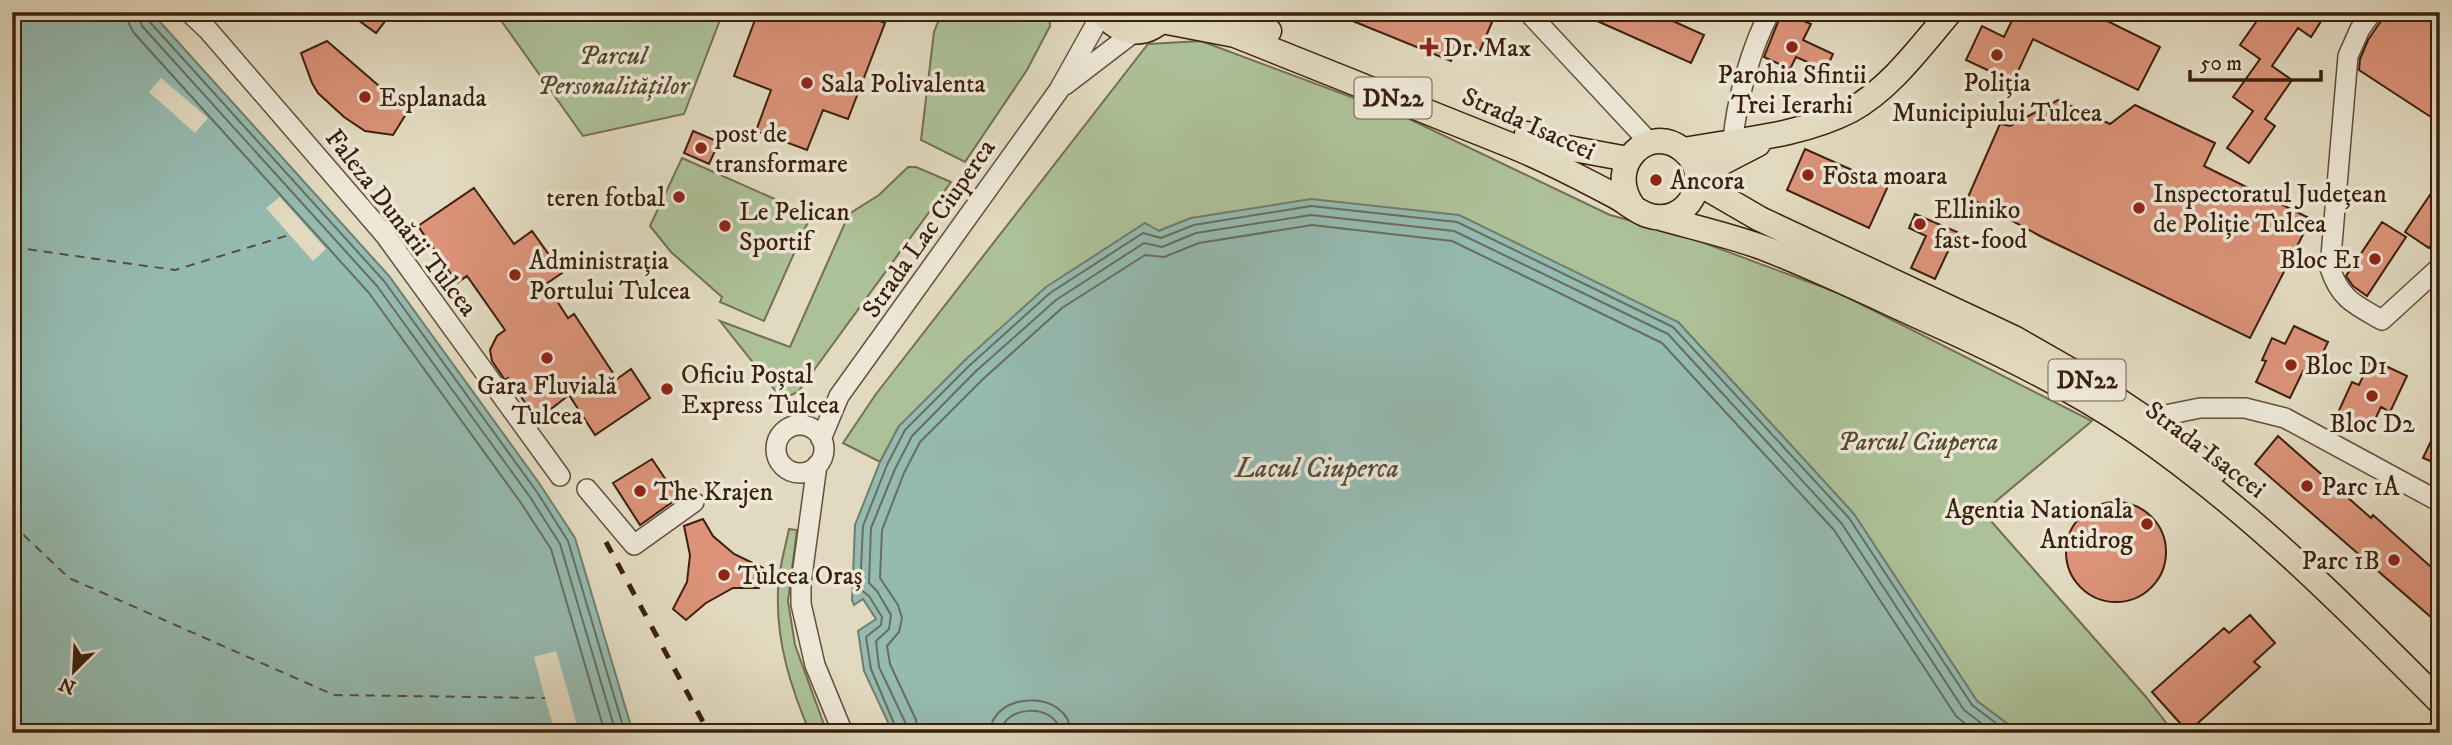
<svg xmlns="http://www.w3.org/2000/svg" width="2452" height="745" viewBox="0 0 2452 745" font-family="'IM FELL DW Pica',serif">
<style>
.green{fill:#adc198;stroke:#747052;stroke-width:2}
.water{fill:#95bbb1;stroke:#717d6f;stroke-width:2}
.pier{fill:#e2dac0}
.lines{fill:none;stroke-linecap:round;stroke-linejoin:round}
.shore{stroke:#686e5f;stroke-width:2}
.ferry{stroke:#574e3e;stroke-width:2;stroke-dasharray:9 7;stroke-linecap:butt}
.building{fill:#dc9379;stroke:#3c200d;stroke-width:2}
.minor-casing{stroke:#664e3a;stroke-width:22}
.major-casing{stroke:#3c200d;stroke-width:27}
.minor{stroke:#ece7d6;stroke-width:19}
.major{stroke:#e2dac0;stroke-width:24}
.rail{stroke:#3c200d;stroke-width:5;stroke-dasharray:12 12;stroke-linecap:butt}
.poi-dot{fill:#8f2418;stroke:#ece7d6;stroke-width:2.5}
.labels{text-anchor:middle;stroke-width:7;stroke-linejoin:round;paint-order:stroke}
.shield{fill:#ece7d6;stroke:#715c49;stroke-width:2}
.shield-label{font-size:24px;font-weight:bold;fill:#3c200d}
.poi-label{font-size:26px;fill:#3c200d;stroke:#ece7d6;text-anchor:start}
.park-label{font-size:26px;font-style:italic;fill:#584830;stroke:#ece7d6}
.street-label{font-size:26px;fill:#3c200d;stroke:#ece7d6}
.water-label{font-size:28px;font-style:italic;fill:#574e3e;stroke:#ece7d6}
</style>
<rect width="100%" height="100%" fill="#e2dac0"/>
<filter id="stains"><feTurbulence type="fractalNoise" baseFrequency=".00286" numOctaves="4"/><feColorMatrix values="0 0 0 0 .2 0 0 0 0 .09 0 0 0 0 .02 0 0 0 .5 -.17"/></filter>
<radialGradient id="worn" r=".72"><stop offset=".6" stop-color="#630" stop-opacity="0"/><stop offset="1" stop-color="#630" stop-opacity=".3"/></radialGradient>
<path class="green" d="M495 12H723L684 114 583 136Z
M942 12H1049L1050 26 1027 70 965 162 921 140 934 32Z
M1201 41 1405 117 1610 215 1680 234 1841 294 2092 421 1983 512 2146 697 2174 733H2020L1977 701 1854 514 1678 322 1191 218 1159 231 899 426 880 462 843 443 876 394 1148 44Z
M682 158 811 215 764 321 720 302 722 297 671 252 650 226Z
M908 167H916L951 182 798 392 782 399 720 321 790 347 849 214 879 195Z
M789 529 797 530 788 601 795 645 827 733H810C791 688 776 642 778 592 778 571 785 549 789 529Z"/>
<path class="water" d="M12 12H151L389 276 539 483 575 538 633 733H12Z
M1311 199 1459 215 1678 322 1854 514 1977 701 2020 733H1047L1041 727 1017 729 1016 733H893L864 671 858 631 876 619 863 599 854 605 852 600 855 525 880 462 899 426 964 361 1046 287 1145 223 1159 231 1191 218Z"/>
<path class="pier" d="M161 78 208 118 195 133 149 92Z
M280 197 326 249 313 261 266 208Z
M556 651 568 692 579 733H555L545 698 534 657Z"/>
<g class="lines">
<path class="shore" d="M127 12 129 24 134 33 369 293 521 503 551 549 605 733
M137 12 142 26 377 286 530 497 560 544 616 733
M146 12 148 20 384 281 537 492 568 541 625 733
M898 733 871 669 866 637 881 625 882 617 869 596 860 589 863 526 887 465 905 430 969 366 1050 293 1143 233 1161 238 1194 225 1311 206 1457 222 1673 327 1849 518 1972 705 2009 733
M907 733 906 724 879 667 876 641 889 629 891 615 877 591 869 583 871 528 895 469 912 436 975 372 1056 300 1144 243 1162 247 1196 233 1311 215 1454 231 1668 334 1842 524 1964 710 1994 733
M918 733 916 720 890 664 887 646 899 632 902 618 898 605 880 578 882 530 904 473 920 442 982 380 1062 308 1145 255 1164 257 1199 243 1312 225 1452 241 1662 343 1834 530 1956 716 1976 733
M990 733C992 690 1069 689 1071 733
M1001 733C1003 704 1058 703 1060 733"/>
<path class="ferry" d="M12 247 175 270 289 235
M12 524 69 578 334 695 545 698"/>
</g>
<path class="building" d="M347 12H392L376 33Z
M758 12H857L885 23 848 119 823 110 807 150 756 131 771 90 734 76Z
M1491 12 1492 22 1479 53 1458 44 1451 61 1333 13Z
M1577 12H1653L1704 35 1691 63Z
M1782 12 1811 24 1803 40 1833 54 1826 70 1796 57 1790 69 1764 57Z
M2016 12H2089L2160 47 2138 90 2033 39 2013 82 1966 60 1982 26 2004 37Z
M2263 12H2276L2287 20 2292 12H2327L2311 37 2298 28 2272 66 2292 80 2265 119 2275 126 2249 163 2227 148 2253 111 2233 97 2260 59 2240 45Z
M2387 12H2440V123L2359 70 2360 59 2368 40Z
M327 41 408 111 393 135 365 131 344 117 318 93 312 83 301 53Z
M2058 100 2110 124 2135 105 2215 143 2204 166 2311 219 2250 338 2042 237 1968 197 2000 124 2010 126Z
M693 131 719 142 709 164 684 153Z
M1805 149 1888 186 1869 228 1787 190Z
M2440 180V231L2429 248 2405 232Z
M474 188 514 244 532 231 562 273 546 284 568 318 574 314 617 379 631 369 650 398 595 435 569 395 537 420 508 378 505 380 492 361 490 350 497 336 505 330 467 276 457 283 418 226Z
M1915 214 1957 232 1935 279 1911 268 1926 236 1909 228Z
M2382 222 2406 237 2367 296 2353 286 2346 276Z
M2294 326 2328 342 2312 375 2303 371 2290 398 2256 382 2266 361 2262 360 2272 338 2285 344Z
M2371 359 2407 376 2390 412 2381 407 2369 432 2336 417 2352 382 2359 385Z
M2440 422V465L2423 458Z
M2278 436 2371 518 2373 515 2440 575V609L2432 618 2255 464Z
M652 459 678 498 640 525 613 483Z
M2066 552a50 50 0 1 1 100 0a50 50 0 1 1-100 0Z
M703 519 713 536 734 554 763 568 759 588H733L706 603 686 620 673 609 687 582 690 555 684 526Z
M2250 615 2275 643 2254 662 2260 667 2188 732 2152 692 2224 628 2229 633Z"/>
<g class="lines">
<defs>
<path id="minor" d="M189 12 208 30 385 235 560 476
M1528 12 1650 143
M2372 12 2360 29 2348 56 2330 268C2340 299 2355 305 2382 320L2440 267
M1065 85 1133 33
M1733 141C1736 102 1751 47 1770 12
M2146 419 2200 408H2245L2285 418 2440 502
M776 449a24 24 0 1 1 48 0a24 24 0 1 1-48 0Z
M821 439 839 396 1059 90 1102 13
M817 465 801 583V604L815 665 843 733
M587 489 634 545 694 502"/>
<path id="major" d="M1102 12C1119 37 1151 39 1168 12
M1225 12 1269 31
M1162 21 1235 35 1510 145C1547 160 1581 178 1615 196 1626 202 1636 211 1647 215 1687 229 1716 176 1683 150 1649 122 1605 165 1632 205
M1527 134 1557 146 1628 159
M1684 150C1738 140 1801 136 1851 110 1890 89 1921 46 1950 12
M1698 175 1758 144
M1698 183 1760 219 2014 338 2089 381 2173 437 2215 471
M1657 217C1692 227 1729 235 1764 248 1820 270 1874 296 1929 321 2000 353 2070 387 2135 431 2247 508 2344 605 2440 702"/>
</defs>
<use href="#minor" class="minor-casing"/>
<use href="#major" class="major-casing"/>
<use href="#minor" class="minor"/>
<use href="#major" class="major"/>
<path class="rail" d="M606 542 709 733"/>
</g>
<g class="poi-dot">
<path d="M1425.5 36.5h7v7h7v7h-7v7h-7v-7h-7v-7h7z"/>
<circle cx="1792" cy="47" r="7"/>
<circle cx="1997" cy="55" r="7"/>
<circle cx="807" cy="83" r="7"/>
<circle cx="365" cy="97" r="7"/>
<circle cx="701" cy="148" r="7"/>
<circle cx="1808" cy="175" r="7"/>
<circle cx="1656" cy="180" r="7"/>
<circle cx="679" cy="197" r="7"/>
<circle cx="2139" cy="208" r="7"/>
<circle cx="1920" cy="224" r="7"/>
<circle cx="725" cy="226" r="7"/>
<circle cx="2375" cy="259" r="7"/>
<circle cx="515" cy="275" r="7"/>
<circle cx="547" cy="358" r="7"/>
<circle cx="2291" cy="365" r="7"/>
<circle cx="667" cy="389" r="7"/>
<circle cx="2372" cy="396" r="7"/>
<circle cx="2307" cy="486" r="7"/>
<circle cx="640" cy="491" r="7"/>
<circle cx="2147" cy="524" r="7"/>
<circle cx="2394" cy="560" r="7"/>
<circle cx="724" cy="575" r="7"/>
</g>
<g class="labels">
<g class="shield">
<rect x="1354.5" y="77.5" width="77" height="41" rx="5"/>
<rect x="2048.5" y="359.5" width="77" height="41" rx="5"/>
</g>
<g class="shield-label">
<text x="1393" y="106">DN22</text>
<text x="2087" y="388">DN22</text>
</g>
<g class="poi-label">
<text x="1443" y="56">Dr. Max</text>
<text x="1792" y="83" text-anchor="middle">Parohia Sfintii<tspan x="1792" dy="30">Trei Ierarhi</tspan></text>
<text x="1997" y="91" text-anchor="middle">Poliția<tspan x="1997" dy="30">Municipiului Tulcea</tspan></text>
<text x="821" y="92">Sala Polivalenta</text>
<text x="379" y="106">Esplanada</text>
<text x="715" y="142">post de<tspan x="715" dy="30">transformare</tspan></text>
<text x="1822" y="184">Fosta moara</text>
<text x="1670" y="189">Ancora</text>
<text x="2153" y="202">Inspectoratul Județean<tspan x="2153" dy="30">de Poliție Tulcea</tspan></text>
<text x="665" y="206" text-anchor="end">teren fotbal</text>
<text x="1934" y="218">Elliniko<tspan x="1934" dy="30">fast-food</tspan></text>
<text x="739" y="220">Le Pelican<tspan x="739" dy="30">Sportif</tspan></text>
<text x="2361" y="268" text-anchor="end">Bloc E1</text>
<text x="529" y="269">Administrația<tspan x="529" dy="30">Portului Tulcea</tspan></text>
<text x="2305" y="374">Bloc D1</text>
<text x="681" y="383">Oficiu Poștal<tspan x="681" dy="30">Express Tulcea</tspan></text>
<text x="547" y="394" text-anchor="middle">Gara Fluvială<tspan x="547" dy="30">Tulcea</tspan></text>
<text x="2372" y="432" text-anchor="middle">Bloc D2</text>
<text x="2321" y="495">Parc 1A</text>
<text x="654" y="500">The Krajen</text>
<text x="2133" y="518" text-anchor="end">Agentia Nationala<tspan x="2133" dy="30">Antidrog</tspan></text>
<text x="2380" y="569" text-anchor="end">Parc 1B</text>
<text x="738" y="584">Tulcea Oraș</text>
</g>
<g class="park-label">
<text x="613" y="64">Parcul<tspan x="613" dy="30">Personalităților</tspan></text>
<text x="1918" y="450">Parcul Ciuperca</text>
</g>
<g class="street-label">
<text transform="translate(1529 123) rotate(24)" y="9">Strada Isaccei</text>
<text transform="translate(402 222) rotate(52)" y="9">Faleza Dunării Tulcea</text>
<text transform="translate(928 228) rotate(-55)" y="9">Strada Lac Ciuperca</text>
<text transform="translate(2206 449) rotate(37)" y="9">Strada Isaccei</text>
</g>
<g class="water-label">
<text x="1317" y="477">Lacul Ciuperca</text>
</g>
</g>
<rect width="2452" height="745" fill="none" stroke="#e2dac0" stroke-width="42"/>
<rect x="14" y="14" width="2424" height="717" fill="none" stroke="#3c200d" stroke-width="3.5"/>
<rect x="21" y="21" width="2410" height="703" fill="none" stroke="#3c200d" stroke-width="2"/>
<g transform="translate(74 671) rotate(204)" stroke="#ece7d6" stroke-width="5" paint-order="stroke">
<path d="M0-5L12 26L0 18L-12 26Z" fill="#3c200d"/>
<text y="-10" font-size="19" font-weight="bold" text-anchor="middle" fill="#3c200d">N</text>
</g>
<path d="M2190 70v10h131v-10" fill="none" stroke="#3c200d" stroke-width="3.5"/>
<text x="2200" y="70" font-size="21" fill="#3c200d" stroke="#ece7d6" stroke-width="5" paint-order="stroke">50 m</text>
<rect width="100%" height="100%" filter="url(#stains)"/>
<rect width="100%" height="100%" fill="url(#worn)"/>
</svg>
